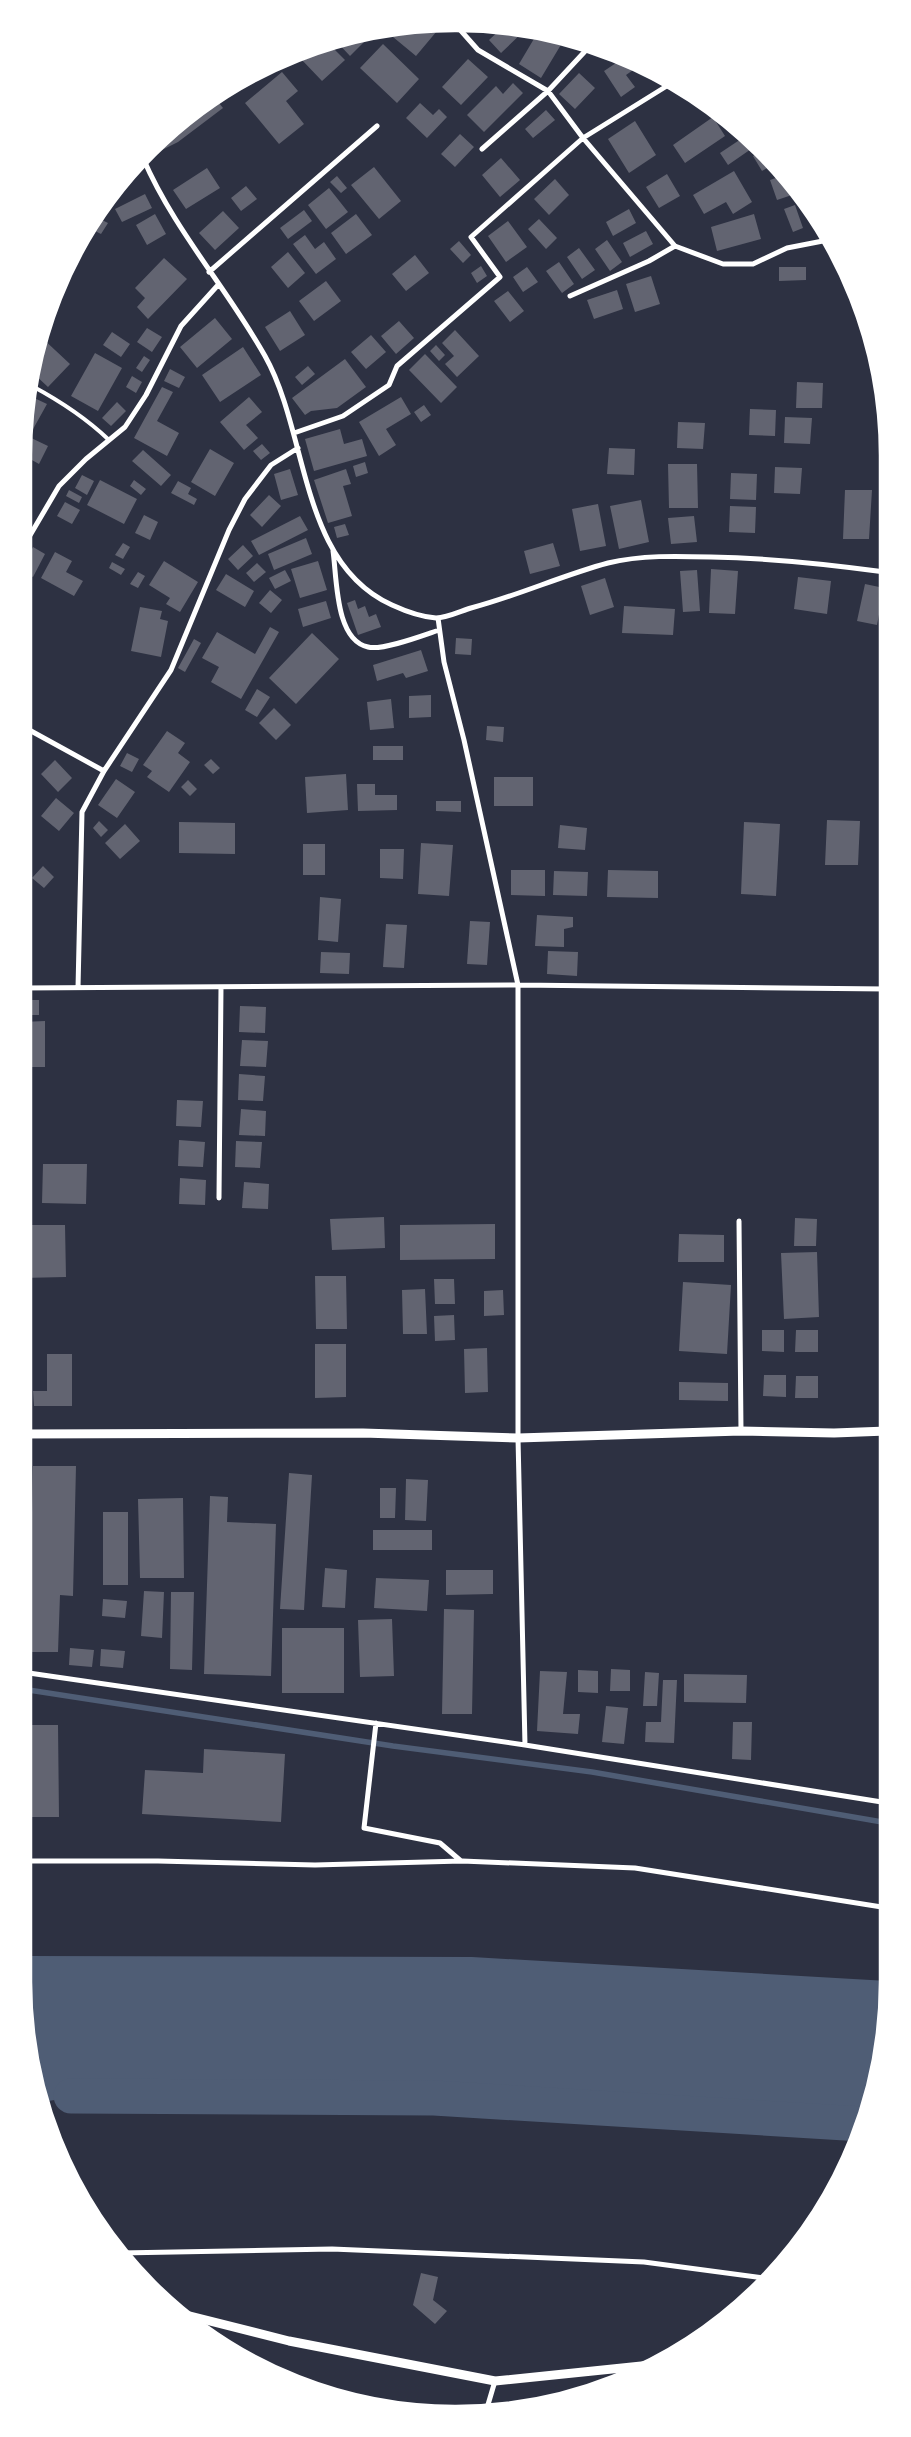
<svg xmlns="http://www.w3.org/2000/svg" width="911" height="2437" viewBox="0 0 911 2437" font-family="'Asap Condensed',sans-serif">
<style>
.water{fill:#4f5d75}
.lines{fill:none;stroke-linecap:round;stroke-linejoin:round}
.stream{stroke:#4f5d75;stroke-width:5.5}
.river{stroke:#4f5d75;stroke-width:35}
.building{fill:#626471}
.service{stroke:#fff;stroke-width:4}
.minor{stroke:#fff;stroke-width:5}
.tertiary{stroke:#fff;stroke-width:9}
.rim{fill:none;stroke:#fff;stroke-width:2.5}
</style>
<rect width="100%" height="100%" fill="#2d3142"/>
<path class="water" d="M22 1956 472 1957 888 1981 874 2094 866 2115 440 2084 80 2096 42 2102 23 1982Z"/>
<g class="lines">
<path class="stream" d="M22 1689 393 1746 592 1772 888 1823"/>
<path class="river" d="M71 2096 434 2098 862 2124"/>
</g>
<path class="building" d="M442 25 416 56 393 37 402 26Z
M503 27 525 30 501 53 489 40Z
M374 32 350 56 336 41 344 39Z
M538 32 547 34 562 43 541 78 519 64Z
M328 43 345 60 322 81 301 59 315 46Z
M383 44 419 79 397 103 360 68Z
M468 59 488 77 461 105 442 87Z
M619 61 636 68 626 75 635 87 621 97 604 71Z
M282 72 298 91 286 101 304 124 279 144 245 103Z
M579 73 595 88 575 109 559 94Z
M513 83 523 93 484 132 467 115 496 86 503 94Z
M215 98 223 108 178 142 156 153 153 148 170 130Z
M420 103 433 115 439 109 447 117 427 138 406 118Z
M546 110 555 120 533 138 525 129Z
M713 117 725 136 685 163 673 145Z
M635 121 656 155 629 173 608 139Z
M460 134 474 147 455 167 441 154Z
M744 137 754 147 728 165 720 153Z
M760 151 774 164 762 171 753 156Z
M501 158 520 180 500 197 482 175Z
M374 167 401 201 379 219 351 185Z
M207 168 220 188 186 209 173 190Z
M734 171 752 202 733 214 726 202 704 214 693 195Z
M667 174 680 196 659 208 646 187Z
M784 175 795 194 777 200 770 180Z
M337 176 347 188 341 193 330 182Z
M555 179 569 195 549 215 534 199Z
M246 186 257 199 241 211 231 198Z
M329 188 348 212 326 229 308 205Z
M145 194 152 208 122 222 115 209Z
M795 205 803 228 793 232 784 209Z
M629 209 636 223 613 236 606 222Z
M304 210 312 221 288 239 280 228Z
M223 211 239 228 215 250 199 233Z
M155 214 166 234 147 245 136 225Z
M356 214 372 235 346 254 331 233Z
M754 214 761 239 717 251 711 227Z
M96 217 108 223 101 234 89 228Z
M539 219 557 238 546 249 528 229Z
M508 221 527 247 506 262 488 236Z
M646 231 653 244 630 257 623 243Z
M305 235 315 249 324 242 336 259 316 274 293 244Z
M607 240 622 262 610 271 595 249Z
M459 241 471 255 463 263 450 249Z
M579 248 595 270 582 279 567 257Z
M288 252 305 273 288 288 271 267Z
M415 255 429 273 406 291 392 274Z
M164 258 187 279 148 319 137 307 145 298 135 288Z
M559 262 574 284 562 293 546 271Z
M481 266 487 276 477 283 471 273Z
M527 267 538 282 523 292 513 277Z
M779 267H806V280L779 281Z
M651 276 660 304 635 312 626 284Z
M326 281 341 301 314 321 299 301Z
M617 290 623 309 594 319 587 300Z
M508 291 524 311 510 322 494 301Z
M290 311 305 335 280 351 265 327Z
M215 318 232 339 197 368 180 347Z
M399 321 414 338 396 354 381 336Z
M147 328 162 337 152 352 137 342Z
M455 330 479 356 457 377 445 364 454 356 442 343Z
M112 332 130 344 121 357 103 345Z
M371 335 386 352 366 369 351 352Z
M40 336 70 364 48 387 33 373Z
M436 345 445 355 439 361 430 351Z
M243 347 261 375 220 402 202 375Z
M95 353 122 368 98 411 71 396Z
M425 354 457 387 441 403 409 370Z
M144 356 150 360 142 372 136 368Z
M345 359 366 387 337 408 311 411 305 415 292 398Z
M308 366 315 374 302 385 295 377Z
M170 369 185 377 179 388 164 381Z
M132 376 142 382 136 393 126 387Z
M797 382 823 383 822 408H796Z
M162 387 173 392 157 421 179 433 167 456 134 438Z
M30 396 47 404 32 431 26 428Z
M249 397 262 412 246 425 258 438 244 450 220 422Z
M401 397 411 414 386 429 396 445 379 456 359 422Z
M117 402 126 411 111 426 102 418Z
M424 405 431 415 421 422 414 412Z
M750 409 776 410 775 436 749 435Z
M785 417 812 418 810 444 784 443Z
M678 422 705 423 703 449 677 448Z
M340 429 344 444 362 439 367 456 314 471 305 439Z
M25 435 48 446 39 464 23 455Z
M262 444 270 453 261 460 253 451Z
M609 448 635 449 634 475 607 474Z
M210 449 234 463 215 496 191 482Z
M143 450 171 475 161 486 132 461Z
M365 462 368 473 356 477 353 466Z
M668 464H697L698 508H669Z
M775 467 802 468 800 494 774 493Z
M290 469 298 495 281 500 274 474Z
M346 469 351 484 343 486 352 516 328 523 314 480Z
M731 473 757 474 756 500 730 499Z
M82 475 94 481 87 495 75 488Z
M100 480 137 499 124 524 87 505Z
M134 480 146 489 141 495 130 486Z
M178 481 191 488 188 494 197 499 194 505 171 493Z
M22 487 31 492 25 502 32 507 26 517 22 514Z
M69 490 82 497 79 503 66 496Z
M845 490H872L869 539H843Z
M269 495 281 506 262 527 250 515Z
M641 500 649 542 619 549 610 506Z
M65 502 80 510 72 524 57 516Z
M598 504 606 546 580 551 572 509Z
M730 506 756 507 755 533 729 532Z
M144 515 158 522 150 540 135 533Z
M300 516 308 530 259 555 251 541Z
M694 516 697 542 671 544 668 518Z
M345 524 349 535 337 538 334 527Z
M306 538 312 554 274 570 268 554Z
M123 543 130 547 123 559 115 555Z
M553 543 560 566 530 574 524 551Z
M243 545 253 556 238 570 228 559Z
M33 547 45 554 33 577 22 571V569Z
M55 552 72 561 66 572 83 581 74 596 41 578Z
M164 561 198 582 180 612 166 604 170 598 149 585Z
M318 561 327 590 300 598 291 569Z
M112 562 125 569 121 575 109 568Z
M257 563 266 572 254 582 246 573Z
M711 569 738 571 735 614 709 613Z
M285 570 291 581 275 589 269 578Z
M697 570 700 611 683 612 680 571Z
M138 572 145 576 138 588 130 584Z
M226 574 254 591 245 607 216 590Z
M798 577 831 581 827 614 794 609Z
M605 578 614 607 590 615 581 586Z
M865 584 884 588 877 625 857 621Z
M270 590 282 600 271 613 259 603Z
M355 600 358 609 365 606 369 617 376 614 381 627 358 635 347 603Z
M326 601 331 618 303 627 298 609Z
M624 606 675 609 673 635 622 633Z
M140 607 162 611 160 619 168 621 161 657 131 651Z
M270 627 279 632 241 699 211 682 219 667 202 658 217 632 255 654Z
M312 633 339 659 296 704 269 678Z
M456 638 472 639 471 655 455 654Z
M194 639 201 643 185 672 178 668Z
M421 650 428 671 406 678 403 673 377 681 373 665Z
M257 689 270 697 257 717 245 710Z
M431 695V717L409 718V696Z
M391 699 394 728 370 730 367 702Z
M274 708 291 725 276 740 259 723Z
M487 726 504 727 503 742 486 740Z
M167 731 185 743 178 753 190 762 169 792 147 777 152 771 143 765Z
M373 746H403V760H373Z
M127 753 139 759 132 772 120 766Z
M211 759 220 768 213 774 204 765Z
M55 760 72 778 58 792 41 774Z
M346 774 348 810 307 813 305 777Z
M494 777H533V806H494Z
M22 778 32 790 22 798Z
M116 779 135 792 117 818 98 805Z
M188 780 197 789 190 796 181 787Z
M357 784H375V795H397V810L358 811Z
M56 798 74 813 59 831 41 816Z
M436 801H461V812L436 811Z
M827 820 860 821 858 865H825Z
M99 821 108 830 101 837 93 828Z
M179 822 235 823V854L179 853Z
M744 822 780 824 776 896 741 894Z
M125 824 140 841 120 859 105 843Z
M560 825 587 828 585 850 558 848Z
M421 843 453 845 449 896 418 894Z
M303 844H325V875H303Z
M380 849H404L403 879 380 878Z
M43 866 54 877 44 888 32 878Z
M511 870H545V896L511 895Z
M608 870 658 871V898L607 897Z
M554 871 588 872 587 896 553 895Z
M22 887 31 895 22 905Z
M320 897 341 899 338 942 318 940Z
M537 915 573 917V927L564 929V947L535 946Z
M470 921 490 922 487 965 467 964Z
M386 924 407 925 404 968 383 967Z
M548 951 578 952 577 976 547 974Z
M321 952 350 953 349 974 320 973Z
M24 1000H39V1015H24Z
M240 1006 266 1007 265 1033 239 1032Z
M45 1021V1067H22V1022Z
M242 1040 268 1041 266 1067 240 1066Z
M239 1074 265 1076 263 1101 238 1100Z
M177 1100 203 1101 201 1127 176 1126Z
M241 1109 266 1111 265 1136 239 1135Z
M179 1140 205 1142 203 1167 178 1166Z
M236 1141 262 1142 260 1168 235 1167Z
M43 1164H87L86 1204 42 1203Z
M180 1178 206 1180 205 1205 179 1204Z
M244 1182 269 1184 268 1209 242 1208Z
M384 1217 385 1248 332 1250 330 1219Z
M795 1218 817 1219 816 1246H794Z
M495 1224V1259L400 1260V1225Z
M22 1225H65L66 1277 22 1278Z
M679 1234 724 1235V1262H678Z
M817 1252 819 1317 784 1319 781 1253Z
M315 1276H346L347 1329H316Z
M434 1279H454L455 1304H435Z
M683 1282 731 1285 727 1354 679 1351Z
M425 1289 427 1334H403L402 1290Z
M503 1290 504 1315 484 1316V1291Z
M454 1315 455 1340 435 1341 434 1316Z
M882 1322H887V1395H879Z
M762 1330H784V1352L762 1351Z
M796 1330H818V1352H795Z
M315 1344H346V1397L315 1398Z
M487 1348 488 1392 465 1393 464 1349Z
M47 1354H72V1406H34L33 1391H47Z
M764 1375H786V1397L763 1396Z
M796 1376H818V1398H795Z
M679 1382 728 1383V1401L679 1400Z
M33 1466H76L73 1596 60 1595 58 1652H29Z
M289 1473 312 1475 304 1610 280 1609Z
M406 1479 428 1480 426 1521 405 1520Z
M380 1488H396L395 1518H380Z
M210 1496 228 1497 227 1522 276 1524 271 1676 204 1674Z
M183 1498 184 1578H140L138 1499Z
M103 1512H128V1585H103Z
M373 1530H432V1550H373Z
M325 1568 347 1570 345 1608 322 1607Z
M446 1570H493V1594L446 1595Z
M376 1578 429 1580 427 1611 374 1608Z
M144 1591 164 1592 162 1638 141 1636Z
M171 1592H194L192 1670 170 1669Z
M103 1599 127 1601 125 1618 102 1616Z
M444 1609 474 1610 472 1714H442Z
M392 1619 394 1676 360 1677 358 1620Z
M282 1628H344V1693H282Z
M70 1648 94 1650 92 1667 69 1665Z
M101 1649 125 1651 123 1668 100 1666Z
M611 1669 630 1670V1691H610Z
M578 1670 598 1671V1693L578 1692Z
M540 1671 567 1672 563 1714H580L578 1734 537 1731Z
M645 1672 659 1673 657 1706H643Z
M684 1674 747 1675 746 1703 684 1702Z
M663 1680H677L674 1743 645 1742 646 1722H661Z
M606 1706 628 1708 624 1744 602 1742Z
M733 1722H752L751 1760 732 1759Z
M22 1725H58L59 1817H22Z
M204 1749 285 1754 281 1822 142 1814 145 1770 203 1773Z
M421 2273 438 2277 433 2300 447 2311 435 2324 413 2305Z
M326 2388 329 2395 317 2392Z"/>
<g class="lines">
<path class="service" d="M32 386C60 401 86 418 109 440"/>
<path class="minor" d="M455 24 478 50 548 91 583 138 675 246 723 264H753L787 248 828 240
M482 149 548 91 589 47
M143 158C174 230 227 288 265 356 309 434 299 563 392 605 405 611 422 617 436 618 447 618 461 611 471 608 517 596 563 575 608 563 641 555 677 556 711 557 769 558 827 564 885 572
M209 272 377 126
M570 296 649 261 675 246
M294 433 343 416 389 385 397 366 500 277 471 237 583 138 670 84
M22 549 59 486 86 459 125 427 146 395 181 326 218 285
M333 551C337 578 335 640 368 647 382 651 424 635 439 630
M438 618 444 662 464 740 518 985V1438L525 1745
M22 726 104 771
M22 988 518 985 886 989
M78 988 82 812 104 771 171 670 229 530 245 499 271 465 298 448
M219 1198 221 987
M739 1221 741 1431
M22 1672 525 1745 888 1803
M376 1723 364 1828 440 1843 461 1861
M22 1861H158L315 1865 462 1861 635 1868 888 1908
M120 2253 332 2249 644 2262 764 2278
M487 2408 495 2381"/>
<path class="tertiary" d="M22 1434 363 1433 518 1438 741 1431 834 1433 887 1431
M190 2316 289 2341 495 2381 651 2365"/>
</g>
<path d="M0 0H911V2437H0ZM455 31H456A424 424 0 0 1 880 455V1982A424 424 0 0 1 456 2406H455A424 424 0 0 1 31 1982V455A424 424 0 0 1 455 31Z" fill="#fff" fill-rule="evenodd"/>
<path class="rim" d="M455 31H456A424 424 0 0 1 880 455V1982A424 424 0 0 1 456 2406H455A424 424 0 0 1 31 1982V455A424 424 0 0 1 455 31Z"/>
</svg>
